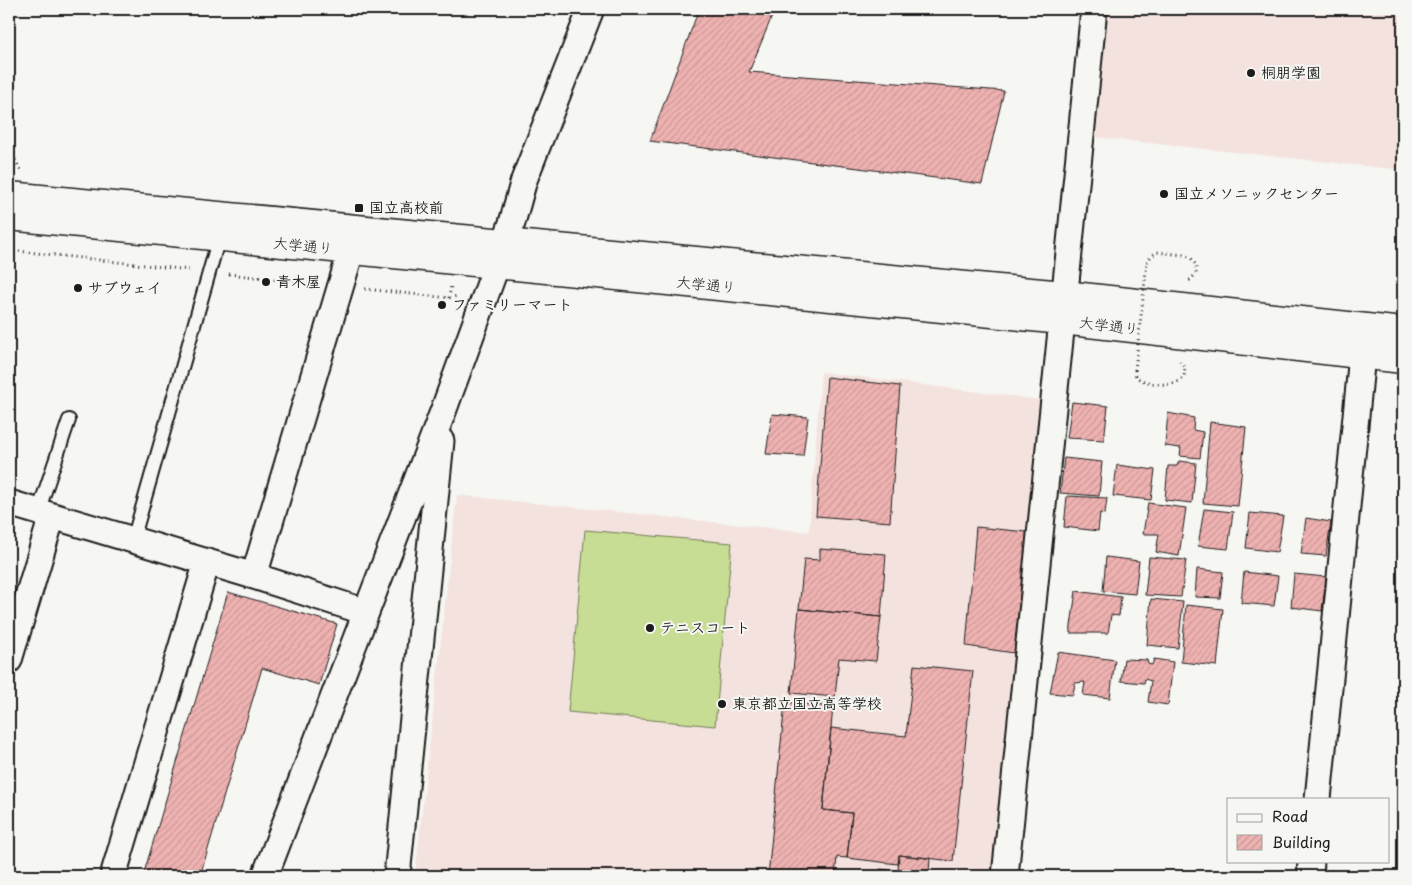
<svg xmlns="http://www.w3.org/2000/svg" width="1412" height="885" viewBox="0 0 1412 885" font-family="'Playpen Sans','Klee One',sans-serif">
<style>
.built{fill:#f4e2de}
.garden{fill:#c7dd93;stroke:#727c58}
.building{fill:url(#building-hatch);stroke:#1c1c1c}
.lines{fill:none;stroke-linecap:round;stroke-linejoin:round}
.service-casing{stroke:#1c1c1c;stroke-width:16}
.minor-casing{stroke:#1c1c1c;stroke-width:29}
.secondary-casing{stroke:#1c1c1c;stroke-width:31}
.path{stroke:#1c1c1c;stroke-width:3;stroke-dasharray:1 4;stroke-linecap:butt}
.service{stroke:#f6f6f2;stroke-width:12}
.minor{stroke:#f6f6f2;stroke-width:25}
.secondary{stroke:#f6f6f2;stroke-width:28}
.path-bridge{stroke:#1c1c1c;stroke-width:3;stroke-dasharray:1 4;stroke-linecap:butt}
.poi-dot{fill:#1c1c1c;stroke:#f6f6f2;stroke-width:2}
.labels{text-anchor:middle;stroke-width:4;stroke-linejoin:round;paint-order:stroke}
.poi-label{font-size:15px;font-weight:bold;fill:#1c1c1c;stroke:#f6f6f2;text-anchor:start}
.street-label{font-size:15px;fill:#1c1c1c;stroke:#f6f6f2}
</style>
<defs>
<pattern id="building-hatch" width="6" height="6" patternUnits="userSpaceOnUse" patternTransform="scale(1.25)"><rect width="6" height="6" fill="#eeb2b1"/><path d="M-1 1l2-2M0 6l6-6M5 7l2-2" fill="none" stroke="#cc9898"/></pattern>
</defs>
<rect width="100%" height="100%" fill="#f6f6f2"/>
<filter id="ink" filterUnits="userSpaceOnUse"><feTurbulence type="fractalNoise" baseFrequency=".02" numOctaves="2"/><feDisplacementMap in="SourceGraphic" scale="10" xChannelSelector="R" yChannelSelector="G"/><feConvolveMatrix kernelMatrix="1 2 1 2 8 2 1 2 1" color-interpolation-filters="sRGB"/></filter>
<g filter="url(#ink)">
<path class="built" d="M1106 9H1403V170L1093 137Z
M821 372 1041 400 993 876H415L457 495 809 532Z"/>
<path class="garden" d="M585 530 732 543 715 726 568 712Z"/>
<path class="building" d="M699 9H775L749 72 1004 91 982 184 650 141Z
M827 377 900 386 890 522 816 516Z
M1072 402 1108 406 1104 440 1067 438Z
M1168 413 1194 418 1193 430 1203 432 1200 458 1180 456 1181 448 1165 446Z
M772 414 808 417 803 456 766 454Z
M1210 422 1246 427 1238 506 1203 503Z
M1064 458 1102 462 1099 496 1060 493Z
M1179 461 1196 463 1192 503 1165 500 1168 466H1177Z
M1117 465 1155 470 1151 500 1113 496Z
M1067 496 1107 498 1105 514 1100 513 1098 531 1064 527Z
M1148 503 1186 508 1179 556 1156 552 1159 534H1143Z
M1204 509 1233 512 1228 549 1198 546Z
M1250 513 1283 516 1277 552 1246 548Z
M1306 518 1331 522 1326 556 1301 554Z
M976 527 1027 532 1014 653 966 646Z
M820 549 886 554 881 617 799 609 804 559 820 560Z
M1106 557 1139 561 1135 594 1103 591Z
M1149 557 1186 560 1181 597 1145 595Z
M1197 569 1223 572 1220 598 1195 597Z
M1244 572 1278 576 1274 606 1241 603Z
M1294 574 1326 577 1322 611 1291 607Z
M1076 591 1121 597 1119 616 1111 615 1108 633H1070Z
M228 592 337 624 319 685 262 668 200 876H143Z
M1151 599 1183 602 1178 648 1147 645Z
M1186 605 1223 609 1217 666 1181 662Z
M799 609 881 617 876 661 839 658 835 697 791 693Z
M1058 652 1115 660 1110 698 1083 695 1085 682 1075 683 1073 695 1050 693Z
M1124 659 1147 660 1148 664 1152 665 1154 659 1173 662 1168 705 1148 702 1151 681 1145 679 1144 683 1121 681Z
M914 665 973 671 953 861 899 855 898 864 847 858 852 813 823 810 831 728 906 736Z
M785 702 833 707 823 810 852 813 847 858 837 857 835 876H768Z
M899 855 930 858 929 872 962 875V876H879L880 869 898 871Z"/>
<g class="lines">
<defs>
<path id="service" d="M38 512 69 420
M133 540 220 234"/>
<path id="minor" d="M9 503 254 576 366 612
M254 576 357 231
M9 660 52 516
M1318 799 1364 335
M113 876 207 562
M265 876 444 409 512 223 524 180 591 9
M397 876 441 441
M1005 876 1094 9
M1310 876 1311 861"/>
<path id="secondary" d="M9 196 504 243 1064 295 1403 332
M9 216 1062 320 1403 359"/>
</defs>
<use href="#service" class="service-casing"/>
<use href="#minor" class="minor-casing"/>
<use href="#secondary" class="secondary-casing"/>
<path class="path" d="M9 21 12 9
M9 146 20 170
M9 158 15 159 9 169
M9 250 190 270
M1147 262 1151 256 1157 252 1183 255 1191 258 1196 265V274L1190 280H1188
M229 274 314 284
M365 289 449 298 458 296
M449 298 451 285
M1135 370 1136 377C1144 383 1167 387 1177 382 1179 381 1181 379 1184 377L1185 368 1180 361"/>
<use href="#service" class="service"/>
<use href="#minor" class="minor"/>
<use href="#secondary" class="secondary"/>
<path class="path-bridge" d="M1135 370 1147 262"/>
</g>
</g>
<g class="poi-dot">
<circle cx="1251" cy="73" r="5"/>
<circle cx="1164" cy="194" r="5"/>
<rect x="354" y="203" width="10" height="10" rx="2.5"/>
<circle cx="266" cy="282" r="5"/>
<circle cx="78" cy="288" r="5"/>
<circle cx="442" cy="305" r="5"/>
<circle cx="650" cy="628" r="5"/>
<circle cx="722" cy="704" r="5"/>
</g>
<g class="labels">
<g class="poi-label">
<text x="1261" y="78">桐朋学園</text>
<text x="1174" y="199">国立メソニックセンター</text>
<text x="369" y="213">国立高校前</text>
<text x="276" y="287">青木屋</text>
<text x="88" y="293">サブウェイ</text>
<text x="452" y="310">ファミリーマート</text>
<text x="660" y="633">テニスコート</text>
<text x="732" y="709">東京都立国立高等学校</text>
</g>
<g class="street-label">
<text transform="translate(303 246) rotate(6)" y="5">大学通り</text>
<text transform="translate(706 285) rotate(6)" y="5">大学通り</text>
<text transform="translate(1109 326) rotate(7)" y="5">大学通り</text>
</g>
</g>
<rect width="1412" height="885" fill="none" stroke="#f6f6f2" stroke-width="30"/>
<rect x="15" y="15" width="1382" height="855" fill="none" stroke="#1c1c1c" stroke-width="2" filter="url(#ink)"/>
<rect x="1227" y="798" width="162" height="65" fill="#f6f6f2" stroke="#9f9f9c"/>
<rect x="1237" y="814" width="25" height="8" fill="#f6f6f2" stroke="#9f9f9c"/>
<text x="1272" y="822" font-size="15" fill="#1c1c1c">Road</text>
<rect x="1237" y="835" width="25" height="15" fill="url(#building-hatch)" stroke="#9f9f9c"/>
<text x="1272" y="848" font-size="15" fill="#1c1c1c">Building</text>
</svg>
